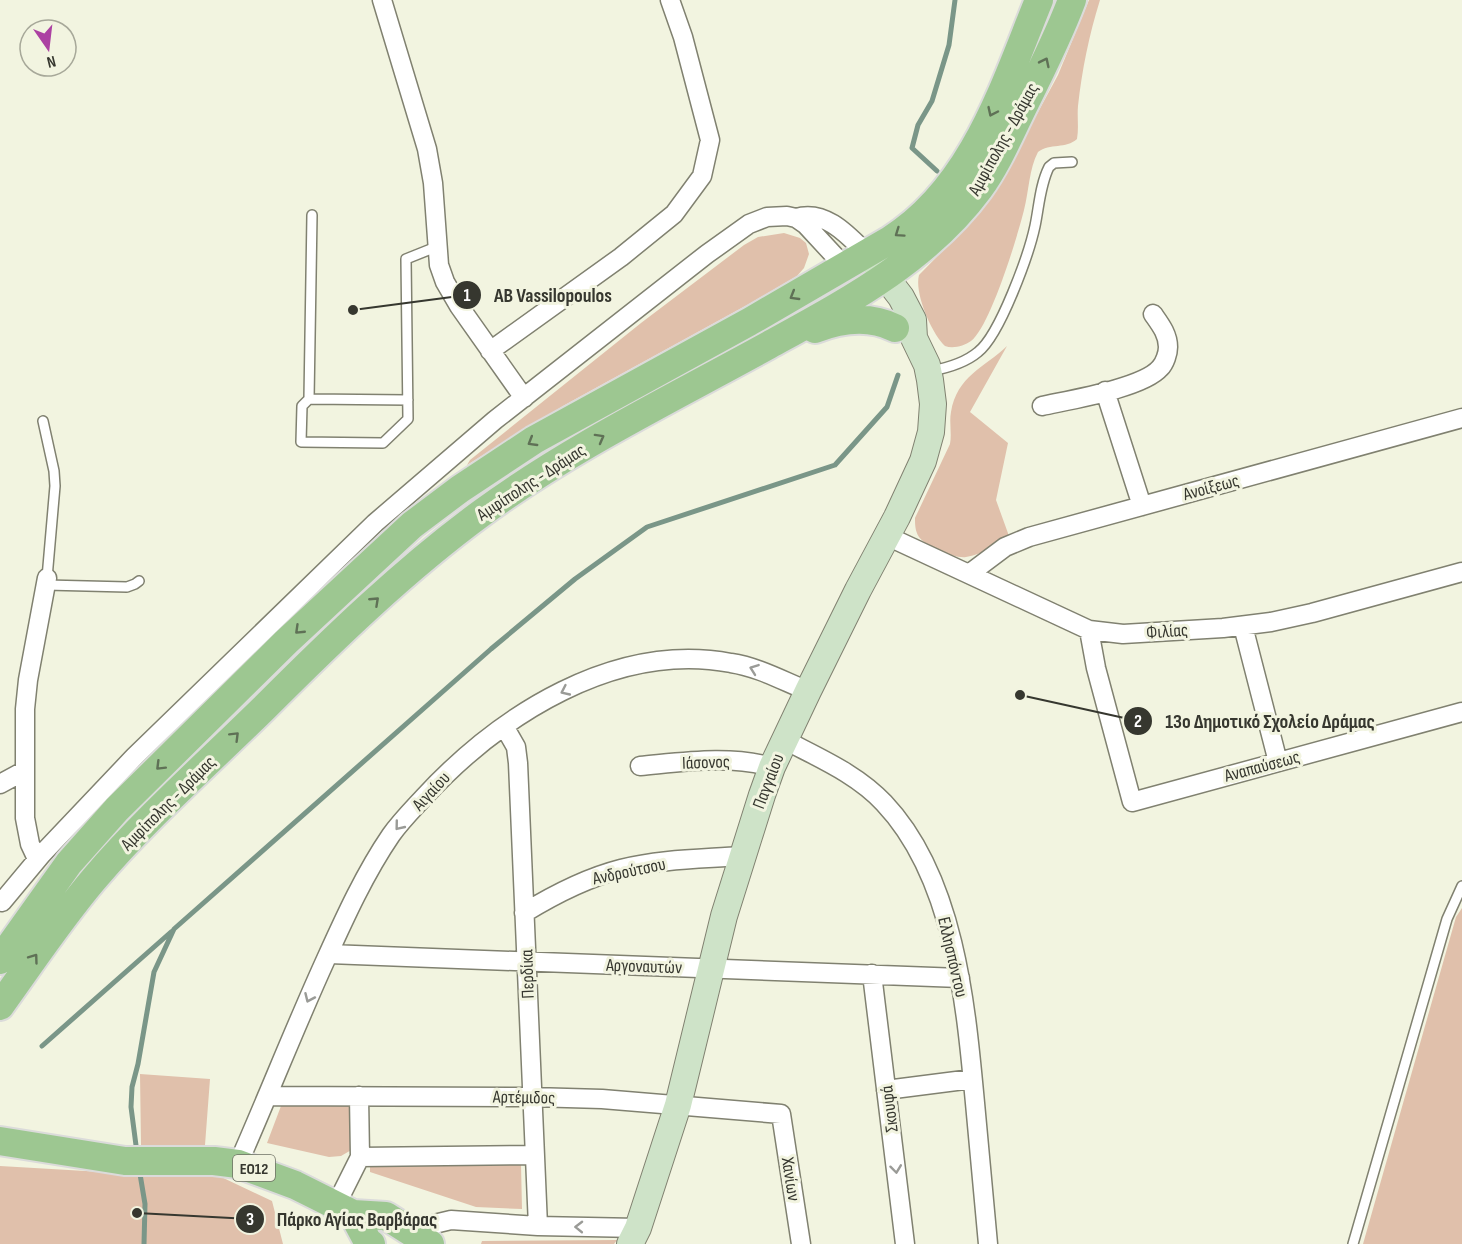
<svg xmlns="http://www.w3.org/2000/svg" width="1462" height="1244" viewBox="0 0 1462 1244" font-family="'Sofia Sans Condensed',sans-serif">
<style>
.green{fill:#e0c0ab}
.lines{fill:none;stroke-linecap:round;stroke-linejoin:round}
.stream{stroke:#7a9688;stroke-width:5}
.lane-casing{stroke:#808170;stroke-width:12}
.street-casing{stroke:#808170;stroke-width:21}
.secondary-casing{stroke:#808170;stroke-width:28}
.primary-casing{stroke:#dbdbda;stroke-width:32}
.lane{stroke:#fff;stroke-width:9}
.street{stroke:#fff;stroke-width:18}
.secondary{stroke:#cee3c8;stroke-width:26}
.primary{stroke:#9dc791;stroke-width:28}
.oneway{stroke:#5f7156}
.oneway2{stroke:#9a9b97}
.labels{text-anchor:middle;stroke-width:6;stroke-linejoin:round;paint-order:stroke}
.shield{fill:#f2f4e0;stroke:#6e7064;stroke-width:1.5}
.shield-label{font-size:16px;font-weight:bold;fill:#36372f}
.street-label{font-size:18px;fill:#36372f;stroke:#f2f4e0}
.leader{fill:none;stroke:#36372f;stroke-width:2}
.callout-dot{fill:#36372f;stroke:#f2f4e0;stroke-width:2}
.mark-label{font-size:18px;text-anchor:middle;font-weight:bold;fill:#fff}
.callout-label{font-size:20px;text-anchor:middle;font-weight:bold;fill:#36372f;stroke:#f2f4e0;stroke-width:6;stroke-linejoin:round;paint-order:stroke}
</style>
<rect width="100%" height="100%" fill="#f2f4e0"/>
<path class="green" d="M1089 0H1100C1089 35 1082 70 1078 106 1077 117 1079 128 1077 139 1066 149 1050 143 1038 152 1029 169 1029 191 1024 210 1018 235 990 327 971 341 964 346 953 349 945 346 932 334 914 293 919 275L974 219 992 197 1058 75Z
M784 233 800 238 806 243 809 254 804 268 797 276 749 304 563 406 467 465 470 460 641 323 744 245 758 237Z
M1007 346 970 412 1008 443 996 500 1009 536C996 544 982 555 966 557 955 559 925 546 919 537 915 531 915 524 915 518L950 444C952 433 949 422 951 412 957 376 984 368 1007 346Z
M1462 908V1244H1363L1456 917Z
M140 1074 210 1079 205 1145H141Z
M355 1105 353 1149 341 1156 329 1157 267 1143 281 1106Z
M370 1164H521L522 1209 476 1207 370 1172Z
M0 1166 137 1174 217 1175 272 1201 283 1244H0Z
M617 1240 614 1244H481L482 1241Z"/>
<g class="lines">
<path class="stream" d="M937 171 912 148 918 125 932 101 949 45 955 0
M42 1046 171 932
M137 1153 131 1107 132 1087 138 1064 154 972 174 929 491 649 575 579 647 527 835 465 887 407 898 375
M139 1168 145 1204 144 1244"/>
<defs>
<path id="lane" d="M312 215 309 399 302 406 301 442 383 443 408 419 406 259 436 247
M931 371C947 368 965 363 978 352 1000 335 1029 254 1035 226 1039 207 1040 185 1049 167L1054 163 1072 162
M309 399 408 400
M43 421 54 471 55 486 47 578
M46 585 127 587 135 584 139 581
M1353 1244 1447 919 1462 886"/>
<path id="street" d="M382 0 427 149 433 183 439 265 445 282 459 306 524 398
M796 218C825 209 848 235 867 254
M490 351 621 257 674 214 702 176 710 140 683 37 670 0
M1105 391 1142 506
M1042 406C1069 400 1143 388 1160 368 1165 363 1168 353 1168 347 1168 334 1160 324 1153 314
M887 536 1089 630 1123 634 1223 628 1271 622 1312 613 1462 572
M969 574 1005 547 1029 537 1462 418
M1243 626 1278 762
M1089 630 1096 668 1132 802 1462 712
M504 726 516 747 518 763 538 1226
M785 740C819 758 857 774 884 803 955 878 966 1006 975 1103 979 1150 984 1197 988 1244
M640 766C684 762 729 755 772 767
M0 784 24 771
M37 859 30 844 25 818V709L28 680 47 578
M2 902 42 854 134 757 375 523 495 420 707 254 749 224 767 217 787 216 796 218 806 225 844 266
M524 913C555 894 586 878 621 869 660 859 702 859 741 856
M329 954 960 978
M872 974 905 1244
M886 1090 972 1079
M267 1096 532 1097 602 1099 781 1114 801 1244
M359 1096 360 1157
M238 1164C268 1096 295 1027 326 959 345 917 365 873 391 835 401 821 413 809 424 797 500 715 615 641 731 663 758 667 783 681 808 691
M336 1205 360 1157 535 1155
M409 1230 451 1220 538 1226 638 1228"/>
<path id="secondary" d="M630 1244 638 1228 678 1105 724 916 762 795 772 767 808 691 858 590 897 517 923 461 931 432 933 404 930 380 927 365 914 338 913 320 901 297 874 262"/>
<path id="primary" d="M815 329C841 319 869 315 895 328
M0 960 69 863 117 809 286 642 412 525 460 489 534 440 749 322 890 240C973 188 1004 86 1039 0
M0 1006C31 963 60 919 94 879 146 818 207 764 264 708 333 639 404 570 483 512 572 447 673 398 769 345 845 303 926 261 979 189 998 163 1011 131 1025 103 1042 69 1059 35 1072 0
M0 1141 125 1161H214L238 1164 295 1185 353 1214 386 1216 430 1244
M353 1214 368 1242 371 1244"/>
</defs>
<use href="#lane" class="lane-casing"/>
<use href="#street" class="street-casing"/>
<use href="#secondary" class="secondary-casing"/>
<use href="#primary" class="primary-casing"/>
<use href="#lane" class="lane"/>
<use href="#street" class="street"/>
<use href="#secondary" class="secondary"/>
<use href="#primary" class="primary"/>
</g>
<defs><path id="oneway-chevron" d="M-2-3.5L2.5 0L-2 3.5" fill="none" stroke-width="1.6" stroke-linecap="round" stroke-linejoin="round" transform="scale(1.5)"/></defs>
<g class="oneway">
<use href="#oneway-chevron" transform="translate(1045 62) rotate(-64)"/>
<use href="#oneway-chevron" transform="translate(992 112) rotate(115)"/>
<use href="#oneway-chevron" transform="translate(899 233) rotate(145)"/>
<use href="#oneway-chevron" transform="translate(794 296) rotate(149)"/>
<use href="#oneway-chevron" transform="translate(600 438) rotate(-29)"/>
<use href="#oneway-chevron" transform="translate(532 442) rotate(149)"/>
<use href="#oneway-chevron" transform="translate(375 601) rotate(-43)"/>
<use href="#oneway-chevron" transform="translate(299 630) rotate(136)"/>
<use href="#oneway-chevron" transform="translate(235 736) rotate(-45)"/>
<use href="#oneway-chevron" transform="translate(160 766) rotate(135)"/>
<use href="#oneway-chevron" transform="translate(34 958) rotate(-54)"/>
</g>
<g class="oneway2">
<use href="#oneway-chevron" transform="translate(754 669) rotate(-160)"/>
<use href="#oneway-chevron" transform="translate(565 691) rotate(155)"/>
<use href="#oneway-chevron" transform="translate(399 826) rotate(129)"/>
<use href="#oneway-chevron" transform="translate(309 998) rotate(114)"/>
<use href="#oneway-chevron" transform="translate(896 1169) rotate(83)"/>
<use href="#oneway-chevron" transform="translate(579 1227) rotate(-179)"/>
</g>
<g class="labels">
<rect class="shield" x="233" y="1155" width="42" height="26" rx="4.5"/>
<g class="shield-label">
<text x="254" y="1174">ΕΟ12</text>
</g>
<g class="street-label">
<text transform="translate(1003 139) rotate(-61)" y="6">Αμφίπολης - Δράμας</text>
<text transform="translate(531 482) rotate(-33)" y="6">Αμφίπολης - Δράμας</text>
<text transform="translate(1211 487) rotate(-15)" y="6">Ανοίξεως</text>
<text transform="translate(1167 631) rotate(-4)" y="6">Φιλίας</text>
<text transform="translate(706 762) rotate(-2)" y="6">Ιάσονος</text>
<text transform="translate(1262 766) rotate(-15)" y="6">Αναπαύσεως</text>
<text transform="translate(768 781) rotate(-69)" y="6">Παγγαίου</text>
<text transform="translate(431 791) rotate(-47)" y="6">Αιγαίου</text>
<text transform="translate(168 803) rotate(-45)" y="6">Αμφίπολης - Δράμας</text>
<text transform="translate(629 871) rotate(-12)" y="6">Ανδρούτσου</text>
<text transform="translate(953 957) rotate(77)" y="6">Ελλησπόντου</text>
<text transform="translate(644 966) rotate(2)" y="6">Αργοναυτών</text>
<text transform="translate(527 974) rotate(-92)" y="6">Περδίκα</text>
<text transform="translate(524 1097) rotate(1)" y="6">Αρτέμιδος</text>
<text transform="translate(889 1109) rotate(-97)" y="6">Σκουφά</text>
<text transform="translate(791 1179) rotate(81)" y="6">Χανίων</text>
</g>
</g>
<path class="leader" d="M353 310L467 295M1020 695L1138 721M137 1213L250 1219"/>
<g class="callout-dot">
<circle cx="353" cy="310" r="6"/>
<circle cx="1020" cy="695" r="6"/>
<circle cx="137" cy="1213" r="6"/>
<circle cx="467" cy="295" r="15"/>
<circle cx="1138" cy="721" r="15"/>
<circle cx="250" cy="1219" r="15"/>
</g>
<g class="mark-label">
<text x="467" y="301">1</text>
<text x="1138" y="727">2</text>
<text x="250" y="1225">3</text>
</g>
<g class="callout-label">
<text x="553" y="302">AB Vassilopoulos</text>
<text x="1270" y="728">13ο Δημοτικό Σχολείο Δράμας</text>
<text x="357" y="1226">Πάρκο Αγίας Βαρβάρας</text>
</g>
<g transform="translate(48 48) rotate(166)"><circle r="28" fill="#f2f4e0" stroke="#a7a899" stroke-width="1.5"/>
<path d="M0-4.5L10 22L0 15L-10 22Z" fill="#ac41a2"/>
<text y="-9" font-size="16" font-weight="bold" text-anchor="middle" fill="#36372f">N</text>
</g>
</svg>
